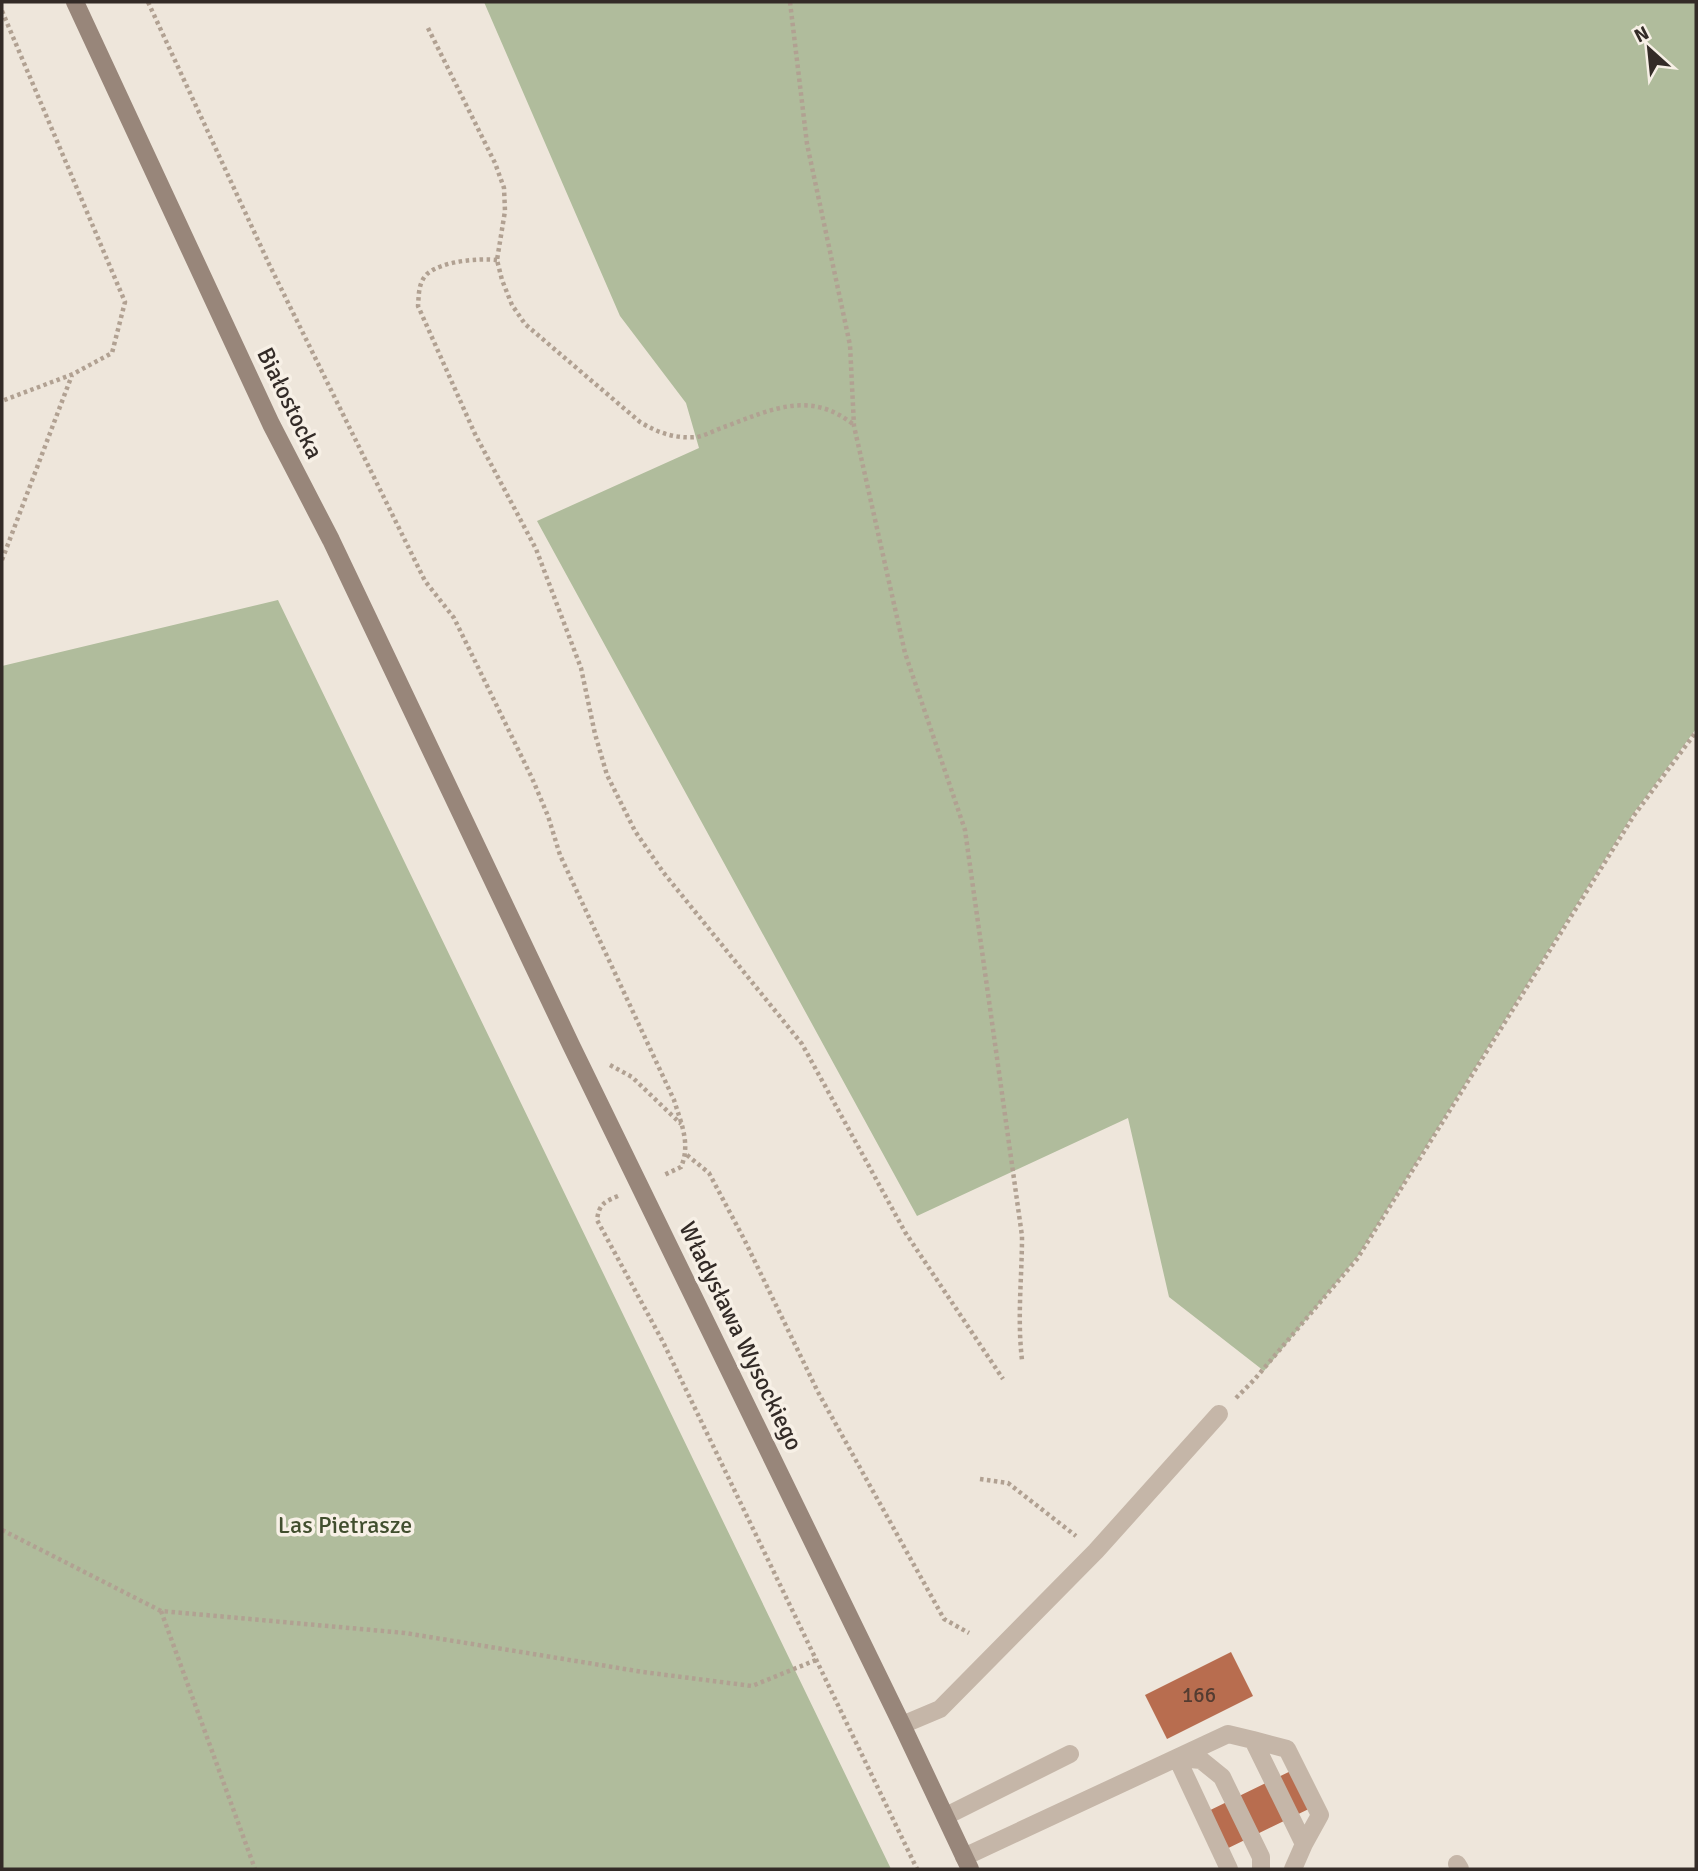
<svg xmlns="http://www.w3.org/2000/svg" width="1698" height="1871" viewBox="0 0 1698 1871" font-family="Signika,sans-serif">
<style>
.green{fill:#b0bc9c}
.building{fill:#b86d4f}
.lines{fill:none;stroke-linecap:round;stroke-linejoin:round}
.path{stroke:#b1a192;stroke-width:4.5;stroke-dasharray:3.5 3.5;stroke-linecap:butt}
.service{stroke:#c5b6a8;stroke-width:18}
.secondary{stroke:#98867a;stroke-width:18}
.labels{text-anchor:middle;stroke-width:7;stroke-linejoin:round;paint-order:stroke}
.number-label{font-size:21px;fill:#543c31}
.street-label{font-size:24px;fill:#332b27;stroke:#f7f0e6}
.park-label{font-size:24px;fill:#414e2e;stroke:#f7f0e6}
</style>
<rect width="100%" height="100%" fill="#eee6db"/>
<path class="green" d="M484 2H1696V729L1633 814 1358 1256 1264 1371 1169 1297 1128 1118 917 1216 537 521 699 448 686 403 620 316Z
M278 600 891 1869H2V666Z"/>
<path class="building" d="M1231 1652 1253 1696 1167 1739 1145 1695Z
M1299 1767 1317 1805 1214 1855 1196 1817Z"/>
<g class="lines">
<path class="path" d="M148 2 269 264 425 581 454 618 532 778 548 816 560 855 674 1100C681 1123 691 1144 681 1167L664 1175
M790 2 807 144 850 345 854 426 905 653 965 830 1022 1236C1022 1278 1017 1317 1022 1360
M2 11 125 302 112 353 73 374 2 401
M428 28 495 163 504 188 505 211 497 260 502 280 512 305 525 324 640 422C658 433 676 439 697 437 707 435 717 429 727 426 772 409 811 390 854 425
M497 260C478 258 442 261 427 274 418 283 419 295 418 306L475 434 536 549 581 668 595 734 607 775 635 831 663 872 802 1044 905 1232 1003 1379
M2 560 72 375
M610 1065 632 1077 681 1124
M687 1155 709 1173 744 1239 818 1392 944 1619 969 1633
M618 1196C604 1202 599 1204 597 1220L663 1342 917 1869
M1236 1398 1254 1380 1357 1259 1635 814 1696 732
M980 1479 1008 1483 1076 1536
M2 1530 161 1611 405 1633 643 1672 752 1686 816 1660
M161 1611 255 1869"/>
<path class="service" d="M902 1725 940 1709 1096 1551 1219 1414
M1253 1740 1287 1749 1320 1815 1304 1844 1293 1869
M1177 1758 1229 1869
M1179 1758 1201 1760 1222 1777 1261 1857V1869
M946 1816 1070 1754
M964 1857 1228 1734 1253 1740 1304 1844
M1457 1864 1460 1869"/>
<path class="secondary" d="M75 2 271 424 331 540 571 1045 902 1725 970 1869"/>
</g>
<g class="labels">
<g class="number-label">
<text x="1199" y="1702">166</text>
</g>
<g class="street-label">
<text transform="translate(290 403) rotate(64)" y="8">Białostocka</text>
<text transform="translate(741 1336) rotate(64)" y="8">Władysława Wysockiego</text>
</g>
<g class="park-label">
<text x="345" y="1533">Las Pietrasze</text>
</g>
</g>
<rect width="1698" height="1871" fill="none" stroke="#332b27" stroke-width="7"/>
<g transform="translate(1649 49) rotate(333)" stroke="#f7f0e6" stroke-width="5" paint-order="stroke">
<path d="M0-5L12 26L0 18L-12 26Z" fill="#332b27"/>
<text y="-10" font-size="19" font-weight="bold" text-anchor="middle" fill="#332b27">N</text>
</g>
</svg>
